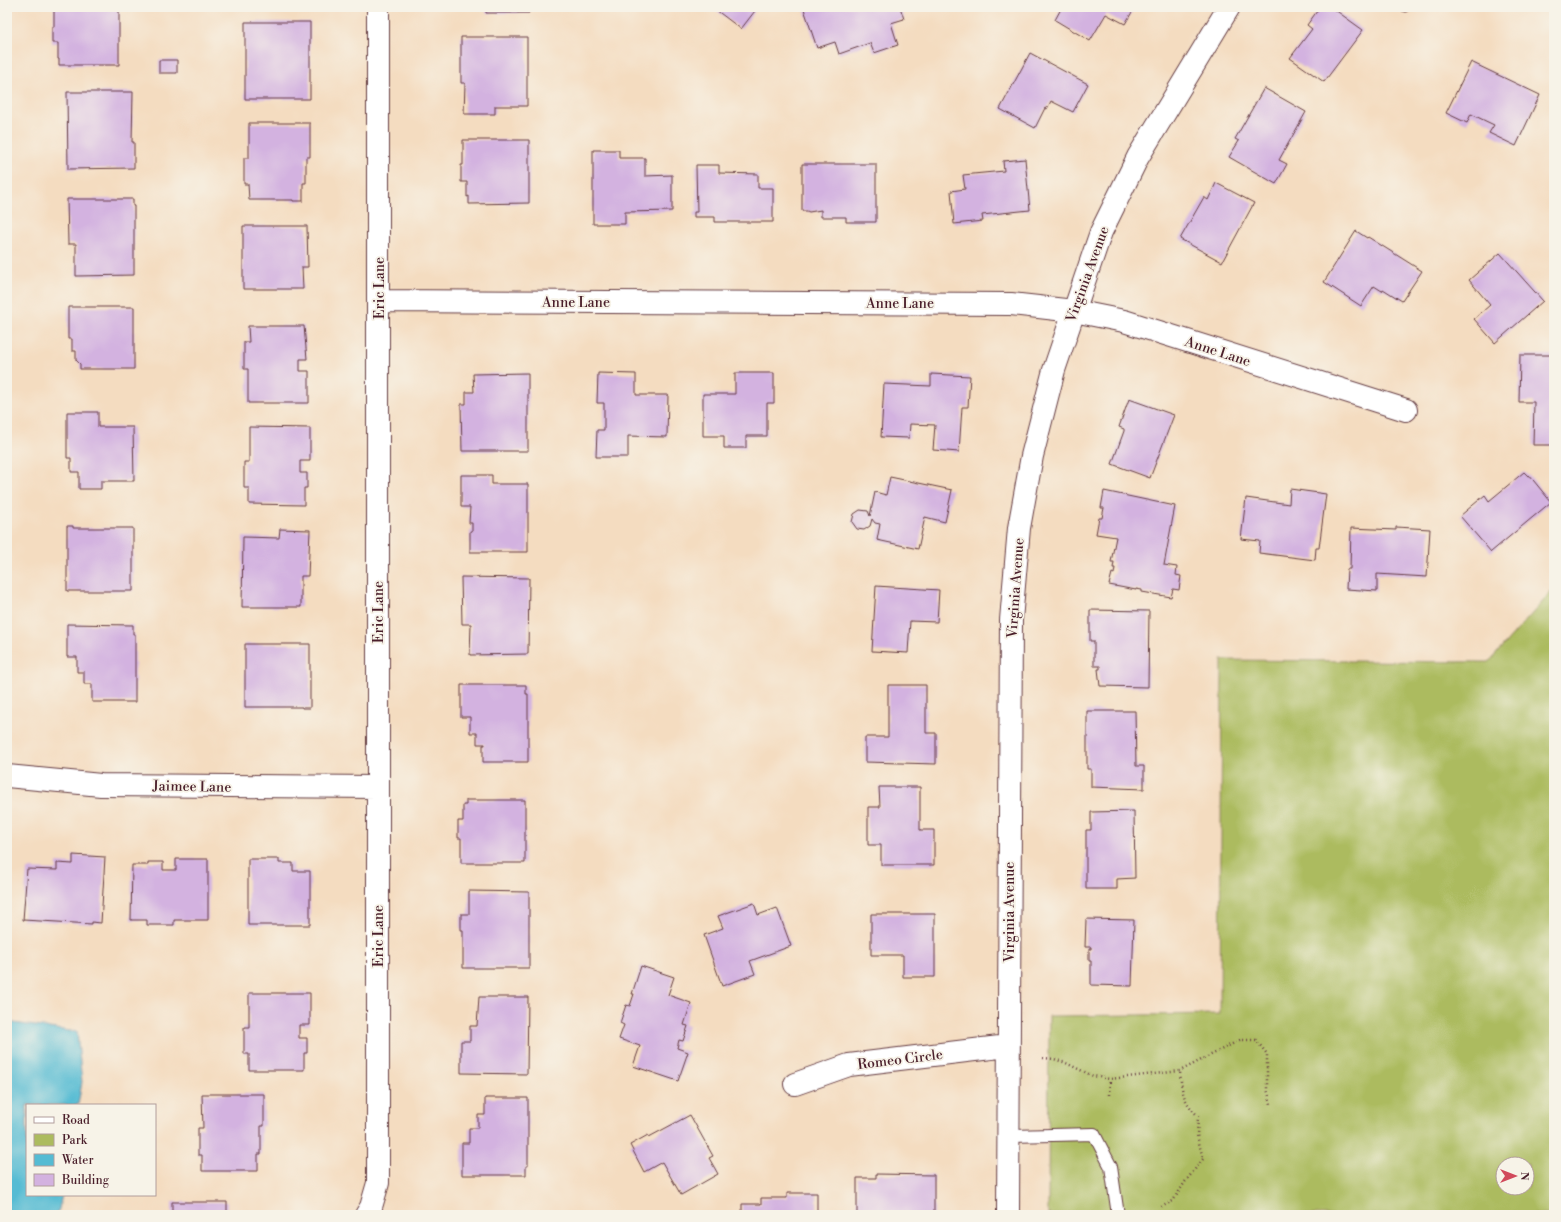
<svg xmlns="http://www.w3.org/2000/svg" width="1561" height="1222" viewBox="0 0 1561 1222" font-family="'Libre Bodoni',serif">
<style>
.green{fill:#acbb5e;stroke:#7b6d44;fill-rule:evenodd}
.water{fill:#55bbd3;stroke:#506d7f}
.building{fill:#d3b2e0}
.lines{fill:none;stroke-linecap:round;stroke-linejoin:round}
.lane-casing{stroke:#643b41;stroke-width:14}
.street-casing{stroke:#643b41;stroke-width:24}
.path{stroke:#643b41;stroke-width:2.5;stroke-dasharray:1 3;stroke-linecap:butt}
.lane{stroke:#fff;stroke-width:12}
.street{stroke:#fff;stroke-width:22}
.labels{text-anchor:middle;stroke-width:3.5;stroke-linejoin:round;paint-order:stroke}
.street-label{font-size:14px;fill:#4a1f2b;stroke:#f7f3e8}
</style>
<rect width="100%" height="100%" fill="#f7f3e8"/>
<filter id="ink" filterUnits="userSpaceOnUse"><feTurbulence type="fractalNoise" baseFrequency=".025" numOctaves="2"/><feDisplacementMap in="SourceGraphic" scale="8" xChannelSelector="R" yChannelSelector="G"/><feConvolveMatrix kernelMatrix="1 2 1 2 8 2 1 2 1" color-interpolation-filters="sRGB"/></filter>
<filter id="wash" filterUnits="userSpaceOnUse"><feTurbulence type="fractalNoise" baseFrequency=".012" numOctaves="4" result="noise"/><feDisplacementMap in="SourceGraphic" scale="16" xChannelSelector="R" yChannelSelector="G"/><feGaussianBlur stdDeviation="0.9" result="paint"/><feColorMatrix in="noise" values="0 0 0 0 0 0 0 0 0 0 0 0 0 0 0 0 0 1.4 0 .05"/><feComposite in="paint" operator="in"/></filter>
<g filter="url(#wash)">
<rect width="100%" height="100%" fill="#f4dcc0"/>
<path class="green" d="M1554 589V1215H1048L1049 1016 1220 1014 1222 660 1489 662ZM1503 1164H1527V1188H1503Z"/>
<path class="water" d="M7 1022 77 1032 82 1082 78 1105H27V1195H62L59 1209 56 1215H7Z"/>
<g id="blocks">
<path class="building" d="M54 7H119V65H59V59H58V43H52V27H54Z
M486 7H529V13H486Z
M712 7H758L741 29Z
M805 7H900L904 19 891 23 898 45 874 53 870 43 839 54 835 42 817 48 804 9Z
M1062 7H1135L1125 24 1106 14 1090 41 1055 20Z
M1320 7H1331L1363 30 1324 82 1290 58 1312 29 1307 25Z
M1395 7H1415L1406 12 1397 10Z
M245 22H310V99H245Z
M461 37H527V106H495V114H464L465 83H461Z
M1030 53 1088 84 1073 112 1051 101 1047 109 1045 108 1035 128 1000 109Z
M159 60H177V73H159Z
M1471 62 1540 95 1516 146 1489 133 1494 125 1471 114 1467 123 1446 113Z
M1264 88 1306 112 1279 160 1287 164 1276 184 1229 157 1239 141 1235 139Z
M67 92H133L132 142H134V168L68 169Z
M249 123H310V157H306V183H303V201H293V200H249L248 184H244V158H249Z
M463 140H529V203L469 204V196L467 197V182H461V165H463Z
M593 150H619V158H645V176L672 175V211L625 212V224H593Z
M1025 159 1030 210 982 215 983 221 954 224 951 191 965 189 963 175 1004 171 1003 161Z
M802 164H876V222H846V217H821V210L809 212 807 211H802Z
M696 165H719V173L758 174V188H773V222H715V217H694V212H697Z
M1216 183 1254 203 1222 262 1180 239 1204 197 1208 200Z
M67 199H133V206H134V275L76 276V244H68Z
M243 226H307L308 267H302L303 289H243Z
M1356 231 1367 238 1368 237 1422 271 1402 301 1383 289 1382 291 1374 286 1361 306 1324 282Z
M1500 253 1543 301 1495 343 1474 319 1490 305 1469 280Z
M68 307H134V369H80V364L76 360V351H72V339H68Z
M248 326H304L307 359H300V371H309V403H248V369H244V342H249Z
M1520 355H1552V367H1554V445H1533L1534 402H1519Z
M528 373V451H462L461 404H466V392H474L473 374Z
M598 373 636 374V395H668L667 437 628 436V457H596L597 430H604V403H597Z
M735 373H774V403H767V436H746V448H724V436H703V394H735Z
M931 374 970 376 968 407H962L959 452 933 450 935 425 910 424 909 438 881 437 884 384 931 386Z
M1129 399 1174 415 1150 478 1112 464 1124 431V429L1119 427Z
M67 412H98V427H133L134 481H101V489H79V472H71V458H67Z
M249 427 310 428V461H300V473H307V488H304V505L249 504V488H244V462H249Z
M1524 472 1528 476 1529 475 1551 502 1491 552 1460 516 1485 495 1489 501Z
M461 475H492V484H528V552H470V531H472V523H469L470 507H461Z
M890 477 952 490 945 522 925 517 918 549 877 540 880 524 875 523 872 519 870 526 864 530 857 529 852 522 854 514 860 510 868 511 870 516 875 492 886 495Z
M1290 489 1326 494 1319 548H1316L1315 560 1259 553 1260 541 1241 539 1246 498 1289 504Z
M1104 491 1175 506 1164 565 1177 567 1176 575 1181 576 1179 590 1173 589 1171 597 1142 592V590L1136 589V590L1109 585 1112 573 1114 574 1115 568H1113L1114 562H1111L1116 537 1096 534 1099 518H1102L1104 508H1101Z
M67 526H73V528H133V591H67Z
M1396 527 1430 529 1427 577 1377 574V591L1346 589 1347 569H1350L1351 528 1396 530Z
M280 529 310 530 308 576H301V607H242L243 537 279 538Z
M461 577 529 578 528 654 470 655 471 624H462Z
M876 586 939 590 937 622 910 621 908 653 872 651Z
M1090 610 1149 611 1148 687 1100 686 1098 669H1100V666H1094V641H1090Z
M67 624 133 625V634H135V702H92V684H84V672H77V657H67Z
M245 644H310V708H302V707H245Z
M461 685H526V694H528V762H483V745H485V744H477V733H470V717H461Z
M888 685H926V733H936V764L865 762V737H888Z
M1087 711H1135L1136 766H1144V789L1091 787V769H1087Z
M879 787H920V830H934V865H881V845H868V807H880Z
M466 800H525V863H461V838H458V821H463V805H466Z
M1134 811 1135 878 1117 879V889H1086V830H1091V812Z
M73 855 105 857 101 923 92 922V924L23 920 27 869 57 870V863L73 864Z
M176 859H208V920H174V925H147V920H131L132 865H148V862H163V870H176Z
M248 859H279V863H293V871H310V925H248Z
M469 891 529 892V968H463V930H461V914H469Z
M754 903 758 915 777 908 791 946 750 961 755 974 722 986 704 935 723 928 718 916Z
M871 914H935V977H903V955H871Z
M1086 919 1134 920 1132 986 1091 985V961H1089V949H1091V947H1085Z
M641 966 674 977 668 995 691 1003 684 1025 688 1026 683 1041 679 1040 677 1048 688 1052 678 1081 633 1066 640 1046 619 1039 624 1025 620 1023 626 1005 630 1006 634 994H632Z
M249 993H310V1025H299V1038H307V1053H304V1070H249V1054H244V1027H249Z
M479 997H528L527 1074 461 1073V1041H470V1026H477Z
M202 1094H264V1126H261V1154H258V1171H202V1155H198V1128H203Z
M485 1098H528V1166H526V1175H462V1143H469V1128H478V1115H485Z
M690 1115 713 1156 709 1158 718 1174 681 1195 662 1162 644 1172 630 1145 648 1135 649 1137Z
M876 1174 934 1175V1215H857V1178H876Z
M787 1193H817V1215H742V1204H761V1198H787Z
M172 1202H227V1215H172Z"/>
</g>
</g>
<g filter="url(#ink)">
<use href="#blocks" fill-opacity="0" stroke="#643b41" stroke-width="1"/>
<g class="lines">
<defs>
<path id="lane" d="M1008 1136 1094 1134 1111 1167 1118 1215"/>
<path id="street" d="M379 301 1011 304 1074 311 1124 321 1406 410
M7 776 101 785 378 787
M795 1084 849 1065 1008 1046
M366 1215 371 1207 378 1183V7
M1008 1215 1011 620 1019 528 1032 456 1054 370 1101 232 1138 157 1229 7"/>
</defs>
<use href="#lane" class="lane-casing"/>
<use href="#street" class="street-casing"/>
<path class="path" d="M1043 1058 1054 1059 1066 1063 1093 1076 1110 1079 1180 1071 1240 1040H1256L1267 1054V1089L1271 1104
M1109 1095 1110 1079
M1161 1207 1173 1201 1185 1182 1203 1159 1197 1135 1198 1116C1183 1101 1182 1093 1180 1071"/>
<use href="#lane" class="lane"/>
<use href="#street" class="street"/>
</g>
</g>
<g class="labels">
<g class="street-label">
<text transform="translate(1087 274) rotate(-70)" y="5">Virginia Avenue</text>
<text transform="translate(379 288) rotate(-90)" y="5">Eric Lane</text>
<text x="576" y="307">Anne Lane</text>
<text x="900" y="308">Anne Lane</text>
<text transform="translate(1218 351) rotate(18)" y="5">Anne Lane</text>
<text transform="translate(1015 588) rotate(-86)" y="5">Virginia Avenue</text>
<text transform="translate(378 612) rotate(-90)" y="5">Eric Lane</text>
<text transform="translate(192 786) rotate(1)" y="5">Jaimee Lane</text>
<text transform="translate(1009 912) rotate(-90)" y="5">Virginia Avenue</text>
<text transform="translate(378 936) rotate(-90)" y="5">Eric Lane</text>
<text transform="translate(900 1059) rotate(-7)" y="5">Romeo Circle</text>
</g>
</g>
<rect width="1561" height="1222" fill="none" stroke="#f7f3e8" stroke-width="24"/>
<rect x="26" y="1104" width="130" height="92" fill="#f7f3e8" stroke="#b29e9c"/>
<rect x="34" y="1117" width="20" height="6" fill="#ffffff" stroke="#b29e9c"/>
<text x="62" y="1124" font-size="12" fill="#4a1f2b">Road</text>
<rect x="34" y="1134" width="20" height="12" fill="#acbb5e" stroke="#b29e9c"/>
<text x="62" y="1144" font-size="12" fill="#4a1f2b">Park</text>
<rect x="34" y="1154" width="20" height="12" fill="#55bbd3" stroke="#b29e9c"/>
<text x="62" y="1164" font-size="12" fill="#4a1f2b">Water</text>
<rect x="34" y="1174" width="20" height="12" fill="#d3b2e0" stroke="#b29e9c"/>
<text x="62" y="1184" font-size="12" fill="#4a1f2b">Building</text>
<g transform="translate(1515 1176) rotate(90)"><circle r="19" fill="#f7f3e8" stroke="#b29e9c"/>
<path d="M0-3L7 15L0 10L-7 15Z" fill="#d1495b"/>
<text y="-6" font-size="11" font-weight="bold" text-anchor="middle" fill="#4a1f2b">N</text>
</g>
</svg>
